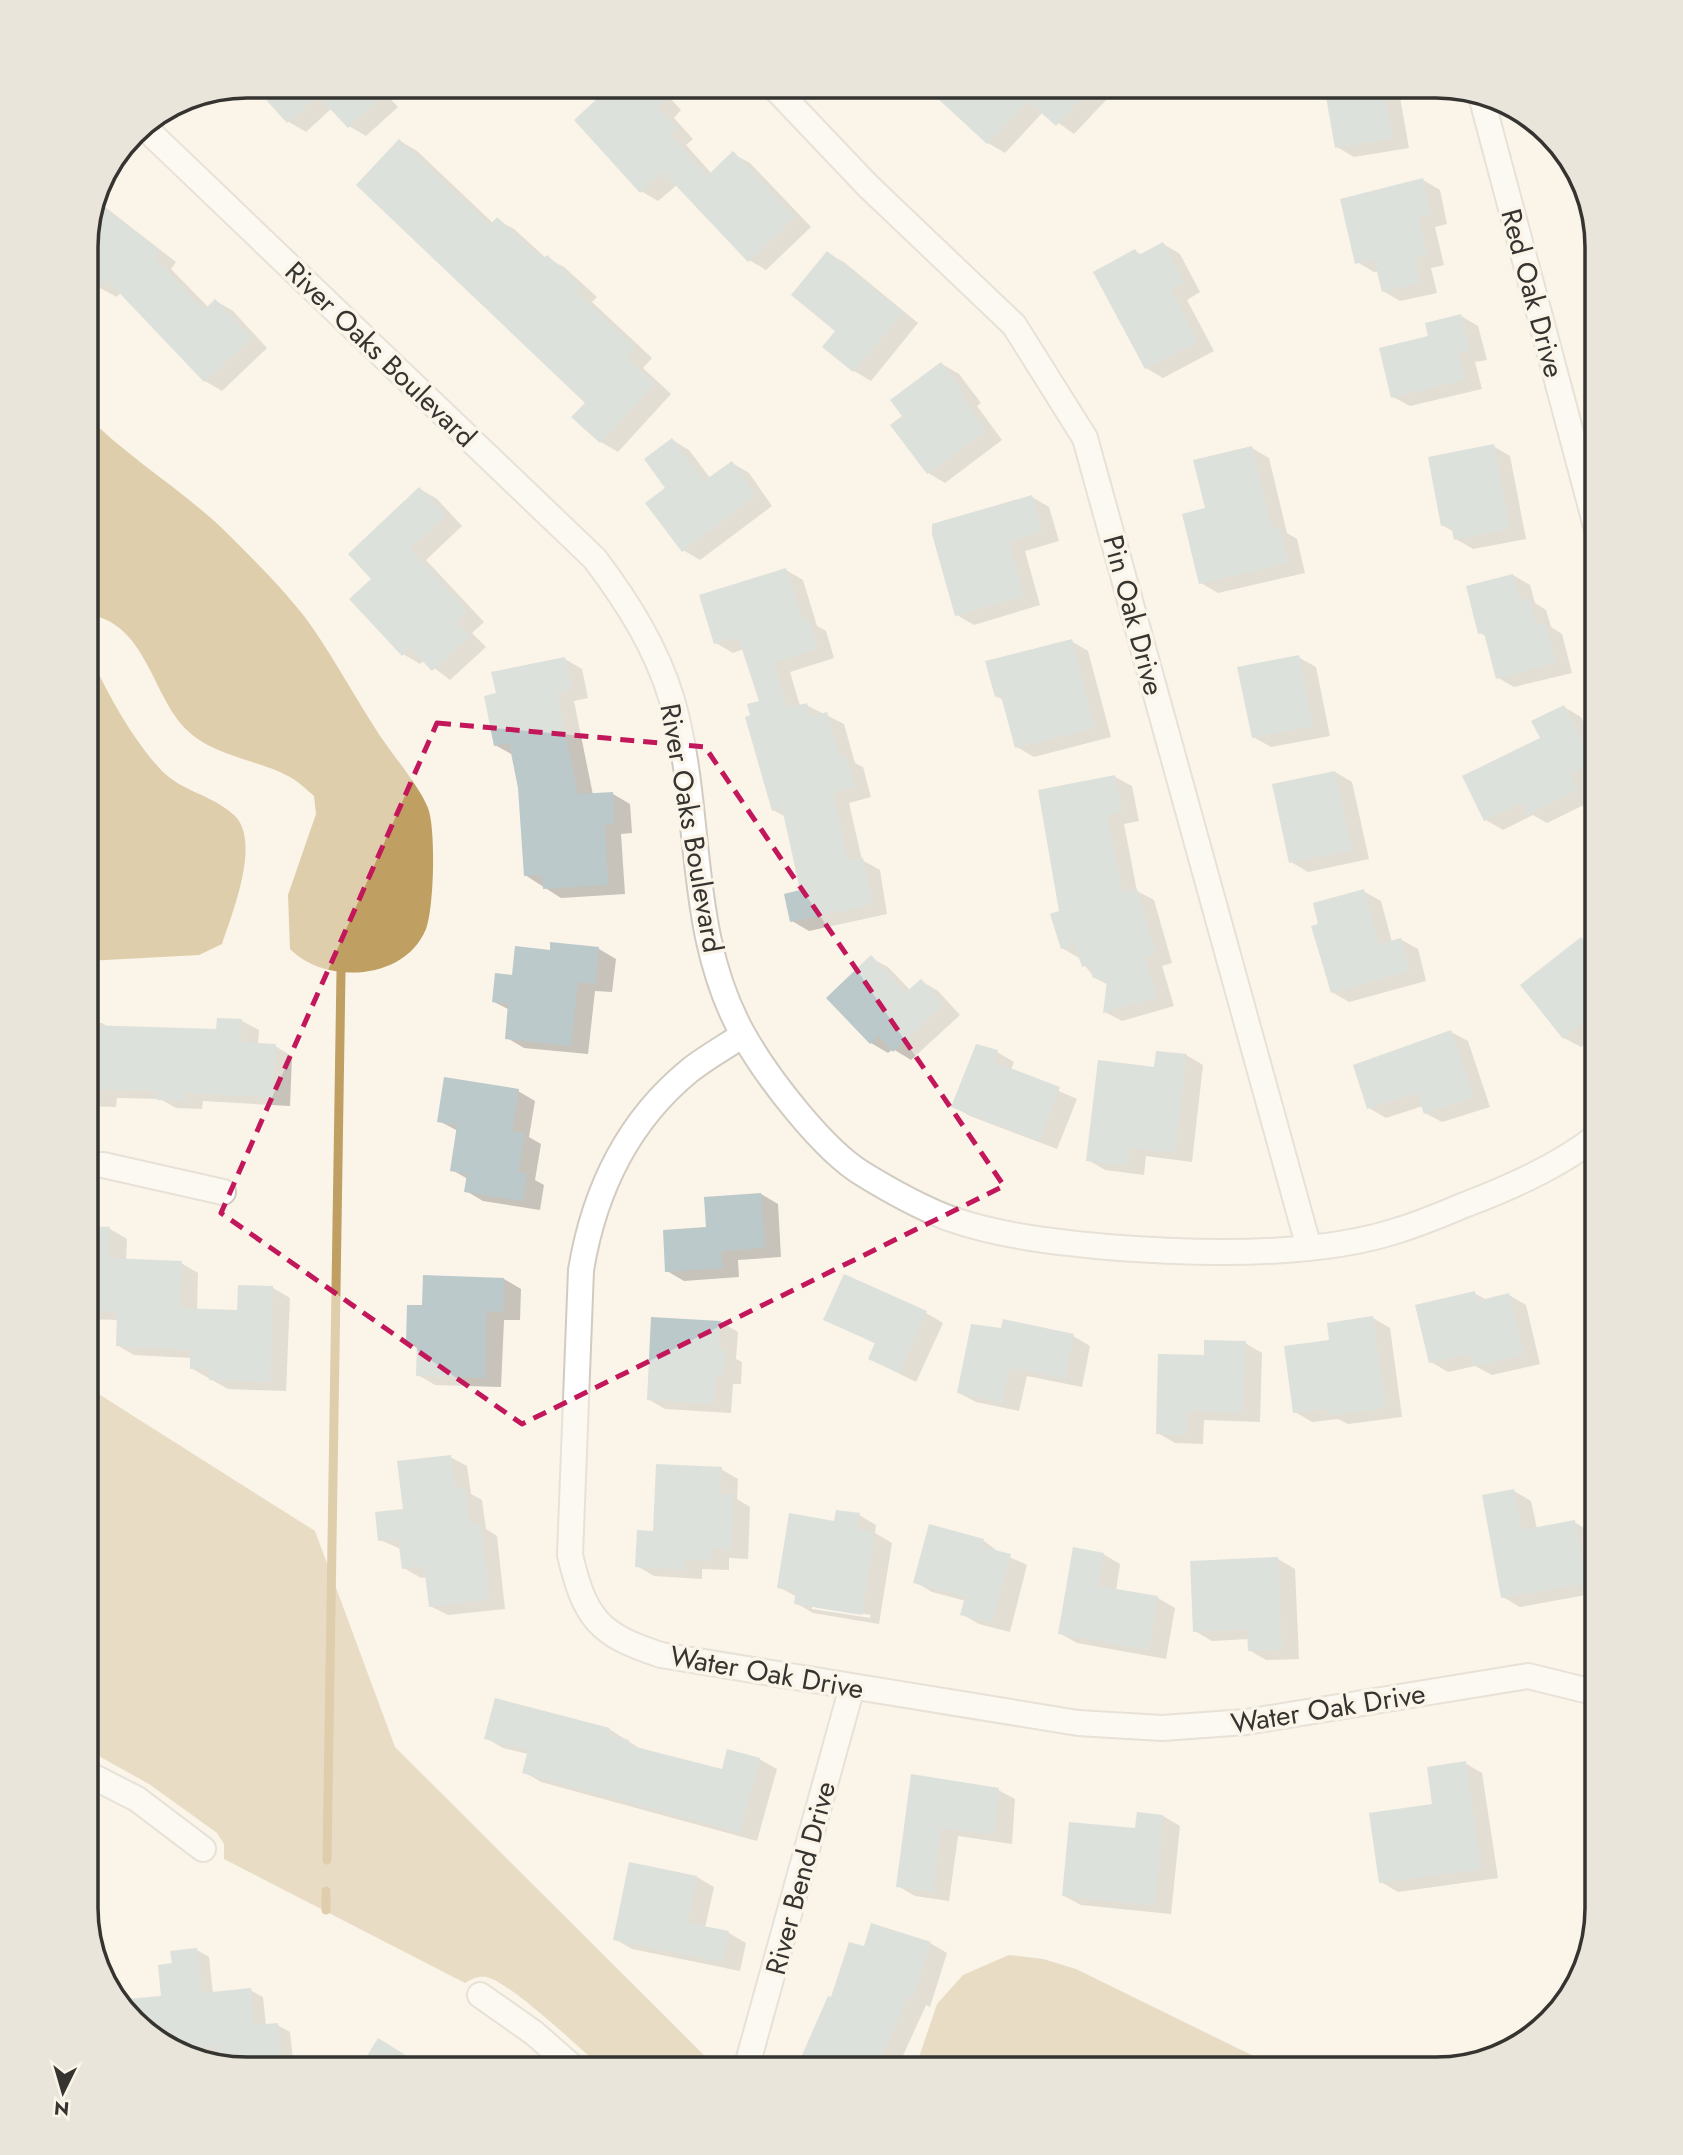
<svg xmlns="http://www.w3.org/2000/svg" width="1683" height="2155" viewBox="0 0 1683 2155" font-family="Jost,sans-serif">
<style>
.green{fill:#d4bf97}
.water{fill:#bf9f62}
.shadow{fill:#0003;fill-rule:evenodd}
.lines{fill:none;stroke-linecap:round;stroke-linejoin:round}
.stream{stroke:#bf9f62;stroke-width:9}
.building{fill:#bbc9cb}
.street-casing{stroke:#d1cbc1;stroke-width:28}
.street{stroke:#fff;stroke-width:24}
.marked{fill:none;stroke:#c2185b;stroke-width:5;stroke-dasharray:14 9;stroke-linejoin:round}
.labels{text-anchor:middle;stroke-width:7;stroke-linejoin:round;paint-order:stroke}
.street-label{font-size:28px;fill:#363430;stroke:#faf4e9}
.rim{fill:none;stroke:#363430;stroke-width:3.5}
</style>
<rect width="100%" height="100%" fill="#faf4e9"/>
<path class="green" d="M86 1386 315 1531 395 1747 718 2069H603C582 2050 509 1981 486 1977 477 1976 472 1979 465 1983L224 1859V1844L217 1833 149 1784 86 1749Z
M1009 1955 1043 1959 1076 1969 1280 2069H915L937 2004 963 1975Z"/>
<path class="water" d="M86 415C130 460 188 493 232 538 256 562 283 589 304 616 330 651 351 691 375 728 389 751 419 785 428 808 436 829 434 908 426 929 405 981 325 985 290 949L288 895 316 814 314 796C306 789 298 781 288 776 254 758 209 756 182 725 153 691 145 632 99 617L86 622Z
M86 648C106 690 130 737 162 771 181 791 215 796 235 816 261 842 232 914 222 944L199 955 86 961Z"/>
<path class="shadow" d="M287 86H378L398 107 366 136 349 126 332 108 306 132 289 122 269 101Z
M532 86H558L549 96Z
M614 86H659L681 110 674 118 693 139 686 145 712 174 733 154 750 163 811 227 766 270 749 260 677 185 658 201 641 191 576 120Z
M926 86H1093L1107 99 1074 134 1043 112 1005 153 988 143Z
M1326 86H1398L1409 148 1354 157 1337 147Z
M400 141 417 151 494 224 497 220 514 229 546 258 564 267 597 297 592 302 652 358 643 368 671 394 618 452 601 442 587 403Z
M1423 180 1440 190 1447 224 1435 227 1444 265 1431 268 1437 293 1400 301 1383 291 1378 271 1374 272 1357 262Z
M96 200 176 262 171 269 209 308 216 301 233 311 267 348 222 391 205 381 121 292 117 297 100 288 86 236Z
M1163 244 1180 254 1200 292 1187 300 1214 351 1163 378 1146 368 1135 251 1142 255Z
M828 253 845 263 918 323 871 381 854 371 838 331Z
M1461 316 1478 326 1487 360 1475 362 1482 389 1410 406 1393 397 1430 337Z
M942 364 959 374 981 403 977 406 1002 440 945 483 928 473 904 416Z
M672 440 689 450 710 478 732 463 749 473 772 506 700 560 683 550 668 488Z
M1493 446 1510 456 1526 539 1473 549 1456 539 1454 532 1442 525Z
M1252 448 1269 458 1287 533 1297 539 1305 573 1218 593 1201 583 1207 510Z
M420 489 437 499 462 526 426 560 484 622 472 633 486 647 450 680 424 660 420 664 403 654 374 579Z
M1032 497 1049 507 1059 541 1025 551 1040 605 974 625 957 615Z
M786 570 803 580 817 626 826 631 834 658 790 672 800 706 806 705 844 724 855 763 863 767 871 797 849 803 862 860 880 870 887 914 809 931 792 921 802 892 786 817 773 810 761 702 744 649 733 653 716 643Z
M1513 575 1530 585 1535 603 1546 610 1551 627 1562 634 1572 673 1514 687 1497 677 1487 637 1480 633Z
M1071 641 1088 651 1111 737 1034 757 1017 747 1005 701 996 696Z
M1298 657 1316 667 1330 736 1271 747 1253 737Z
M565 659 582 669 588 698 574 701 593 795 613 794 630 804 632 833 621 834 625 894 561 898 525 875 519 788 513 755 495 745 498 695Z
M1564 707 1581 717 1597 749V778L1586 783 1594 800 1547 823 1533 815 1503 830 1486 820Z
M1335 772 1352 782 1369 859 1308 872 1291 862Z
M1115 777 1132 786 1139 821 1124 824 1137 891 1154 900 1172 963 1162 966 1174 1006 1122 1021 1105 1012 1108 985 1094 977 1079 958 1062 948 1061 913Z
M1363 891 1381 901 1392 942 1400 939 1418 949 1426 981 1349 1002 1332 992Z
M1581 939 1597 948V1035L1581 1047 1564 1038Z
M599 949 616 959 612 992 595 991 588 1054 524 1048 507 1038 510 1010 494 1002 513 977 551 952Z
M871 958 888 967 911 991 921 981 938 991 960 1015 911 1060 893 1049 888 1053 871 1043 828 998Z
M242 1021 259 1030 258 1045 275 1046 292 1056 290 1106 203 1101 202 1109 176 1108 160 1099 117 1098 116 1107 86 1106V1022L102 1023 110 1028 218 1031Z
M1451 1032 1468 1041 1490 1107 1442 1122 1425 1113 1423 1106 1386 1118 1369 1108Z
M997 1052 1014 1062 1011 1070 1077 1099 1057 1149 970 1116 954 1107Z
M1186 1055 1203 1065 1192 1162 1146 1156 1144 1175 1105 1170 1088 1160 1156 1069Z
M518 1091 535 1101 529 1137 541 1144 535 1180 544 1185 540 1210 483 1201 466 1191 468 1179 452 1170 458 1131 439 1121Z
M761 1194 778 1204 781 1257 738 1260 739 1277 684 1281 667 1271 708 1229Z
M86 1228 110 1229 127 1239 126 1261 181 1263 198 1273 197 1311 239 1312 273 1288 290 1298 286 1391 228 1389 191 1368 192 1358 134 1355 117 1345 119 1320 86 1319Z
M504 1279 521 1289 520 1320H504L501 1387 435 1385 418 1375 419 1349 408 1343 423 1307Z
M1474 1293 1487 1300 1509 1295 1526 1305 1540 1364 1492 1375 1475 1366 1448 1372 1431 1362Z
M926 1313 943 1323 916 1382 870 1359 876 1344 826 1319Z
M1373 1318 1390 1328 1402 1417 1348 1424 1338 1419 1312 1422 1295 1412 1331 1341Z
M721 1322 738 1332 736 1359 742 1362 741 1384H733L731 1413 665 1409 648 1399Z
M973 1326 1073 1336 1090 1346 1082 1387 1027 1376 1019 1411 976 1402 959 1393Z
M1245 1343 1262 1353 1260 1422 1204 1420 1203 1444 1175 1443 1158 1433 1205 1357Z
M450 1457 467 1466 471 1494 482 1500 486 1529 497 1536 505 1609 448 1615 430 1606 427 1577 421 1578 404 1568 401 1549 380 1540Z
M721 1469 738 1479 737 1499 750 1507 748 1559 729 1558V1570L702 1569V1579L654 1576 637 1566 655 1533Z
M1514 1491 1531 1501 1537 1529 1574 1522 1591 1532 1597 1564V1593L1520 1607 1503 1597Z
M859 1515 876 1525 875 1533 892 1543 879 1624 813 1613 796 1603 797 1597 779 1587 836 1523ZM812 1605 871 1615 870 1618 812 1609Z
M930 1526 984 1541 1000 1553 1027 1565 1010 1632 979 1624 962 1614 966 1601 932 1592 915 1582Z
M1103 1554 1120 1564 1116 1591 1158 1598 1175 1608 1166 1659 1077 1643 1059 1633Z
M1278 1559 1295 1569 1299 1659 1266 1660 1249 1650V1639L1212 1641 1195 1631Z
M609 1729 644 1751 723 1771 759 1759 777 1769 757 1841 541 1782 524 1772 528 1754 503 1748 486 1738Z
M1465 1763 1482 1773 1498 1878 1398 1892 1381 1882Z
M913 1776 998 1790 1015 1799 1012 1844 958 1836 949 1901 915 1896 898 1886Z
M1138 1814 1163 1816 1180 1826 1171 1914 1081 1905 1064 1896 1137 1830Z
M697 1877 714 1887 705 1928 729 1933 746 1943 740 1971 632 1949 615 1939Z
M930 1943 947 1953 930 2007 926 2005 897 2069H799L829 1998 832 2000Z
M197 1950 209 1957 213 1993 250 1990 263 1997 266 2026 277 2025 290 2032 294 2069H246L232 2065 220 2059 219 2054 197 2056 167 2048 126 2010 125 2001 163 1997 174 1965Z"/>
<g class="lines">
<path class="stream" d="M327 1860 341 972
M326 1910V1891"/>
</g>
<path class="building" d="M284 86H393L348 128 318 96 287 123 267 101Z
M611 86H652L665 100 658 107 677 128 670 134 707 176 733 151 795 217 748 262 663 172 640 193 574 120Z
M924 86H1093L1056 126 1028 101 987 144Z
M1324 86H1383L1393 138 1335 148Z
M399 139 490 225 497 217 543 259 547 255 581 286 576 291 636 348 627 358 655 384 600 443 571 417 585 403 356 185Z
M1423 178 1431 215 1419 217 1427 255 1415 258 1420 283 1382 292 1374 259 1355 264 1340 199Z
M96 200 160 251 155 258 204 310 215 299 252 338 204 382 107 280 99 289 86 279V236Z
M1163 242 1184 283 1171 290 1198 341 1145 369 1093 272 1135 249 1139 255Z
M827 251 903 312 853 372 822 347 835 331 791 295Z
M1461 314 1470 350 1459 353 1465 380 1391 398 1379 348 1428 336 1425 323Z
M941 362 965 393 961 396 986 430 927 474 890 425 902 416 890 400Z
M672 438 704 481 732 461 756 496 682 552 645 503 665 488 644 459Z
M1494 444 1510 529 1454 540 1451 525 1441 526 1428 457Z
M1252 446 1272 529 1280 527 1288 563 1199 584 1182 514 1205 508 1193 460Z
M419 487 446 515 410 549 468 611 456 622 470 636 432 671 410 648 402 656 349 599 371 579 348 554Z
M1032 495 1043 532 1009 542 1024 596 955 616 932 534V524Z
M786 568 803 621 809 619 818 649 774 662 787 708 807 703 810 717 827 712 840 758 846 756 855 787 833 793 848 861 863 858 871 895V905L790 922 784 894 800 890 782 808 772 811 745 717 750 715 747 704 759 701 738 637 714 644 699 595Z
M1513 574 1520 600 1530 598 1536 624 1545 622 1556 663 1496 679 1484 633 1478 634 1466 586Z
M1072 639 1095 728 1015 748 1001 696 995 697 985 661Z
M1299 655 1313 726 1252 738 1237 667Z
M565 657 572 688 557 692 578 794 613 792 615 824 605 825 608 885 543 889 542 875 524 876 518 788 509 743 494 746 484 696 496 693 491 672Z
M1564 705 1593 763 1570 774 1578 790 1528 815 1522 803 1484 821 1462 776 1540 738 1531 721Z
M1335 771 1352 850 1289 863 1272 784Z
M1115 775 1123 812 1107 815 1123 893 1137 889 1156 954 1145 957 1157 997 1103 1013 1107 981 1093 978 1089 965 1082 967 1075 945 1061 949 1050 914 1059 911 1038 790Z
M1364 889 1379 944 1401 938 1410 971 1331 993 1311 926 1318 924 1313 903Z
M1581 937 1597 957V1012L1563 1039 1520 985Z
M550 942 599 947 595 984 578 982 571 1046 505 1039 508 1004 492 1002 495 973 512 975 515 946 550 950Z
M871 955 906 992 921 979 944 1004 893 1052 879 1036 870 1044 826 998Z
M217 1018 242 1019 241 1042 276 1044 273 1098 186 1093V1101L157 1100V1091L86 1089V1025L216 1029Z
M1451 1030 1474 1097 1424 1114 1417 1093 1367 1109 1353 1065Z
M976 1044 998 1050 994 1062 1060 1087 1039 1141 951 1107Z
M1156 1051 1187 1054 1175 1153 1130 1148 1127 1166 1086 1161 1098 1060 1154 1067Z
M444 1077 519 1089 512 1131 525 1133 518 1172 527 1174 523 1201 464 1192 467 1174 450 1171 457 1125 437 1122Z
M761 1193 765 1248 721 1251 723 1268 665 1272 663 1230 706 1227 704 1197Z
M86 1226 110 1227 109 1258 182 1261 180 1308 237 1310 238 1285 273 1286 270 1382 209 1380 210 1369H190V1350L116 1346 117 1312 86 1311Z
M844 1274 927 1311 899 1373 868 1359 875 1343 823 1320Z
M423 1275 504 1278 503 1312 487 1311 485 1378 416 1376 417 1344H406L407 1305H422Z
M1475 1291 1477 1301 1509 1293 1524 1355 1473 1366 1470 1354 1429 1363 1415 1305Z
M1373 1316 1386 1408 1329 1416 1328 1409 1293 1413 1284 1346 1329 1340 1327 1323Z
M651 1317 721 1321 719 1350H726L724 1375H716L714 1404 647 1400Z
M1003 1319 1074 1334 1065 1379 1010 1367 1002 1403 957 1393 971 1324 1001 1328Z
M1204 1340 1246 1341 1243 1413 1187 1411 1186 1435 1156 1434 1158 1354 1204 1355Z
M451 1455 455 1489 465 1488 470 1525 481 1524 489 1599 429 1607 424 1566 402 1569 398 1539 378 1541 375 1512 403 1509 397 1461Z
M656 1464 722 1467 720 1494 734 1495 731 1550 712 1549V1561L686 1560 685 1570 635 1567 637 1530 653 1531Z
M1514 1489 1522 1530 1575 1520 1586 1583 1501 1598 1482 1495Z
M836 1510 860 1513 857 1529 875 1532 862 1615 794 1604 796 1591 777 1588 789 1513 834 1521Z
M929 1524 984 1539 982 1547 1011 1554 992 1623 960 1615 965 1597 913 1583Z
M1073 1547 1104 1553 1098 1586 1158 1596 1149 1650 1058 1634Z
M1278 1557 1282 1650 1248 1651 1247 1629 1193 1632 1190 1561Z
M495 1698 610 1728 608 1734 629 1740 628 1745 722 1769 727 1749 760 1758 740 1833 522 1773 528 1750 484 1739Z
M1466 1761 1481 1869 1379 1883 1369 1813 1432 1804 1427 1767Z
M911 1774 999 1788 995 1835 941 1828 933 1892 896 1887Z
M1137 1812 1163 1815 1155 1906 1062 1896 1069 1822 1135 1828Z
M629 1862 697 1876 688 1923 729 1931 723 1962 613 1940Z
M871 1923 931 1942 913 1998 908 1997 876 2069H796L828 1996 831 1997 849 1942 864 1946Z
M197 1948 202 1993 251 1988 254 2025 278 2023 282 2069 239 2067 238 2058 218 2060 217 2046 176 2050 167 2048 116 2000 161 1996 158 1965 172 1963 170 1951Z
M378 2038 428 2069H359Z"/>
<g class="lines">
<defs>
<path id="street" d="M773 86 868 186 1014 325 1085 438 1309 1248
M1481 96 1597 530
M142 125 595 559C628 603 656 647 672 700 704 811 685 933 744 1036 767 1077 823 1150 863 1174 889 1190 920 1207 948 1218 999 1236 1054 1242 1107 1247 1194 1254 1315 1258 1399 1230 1422 1223 1445 1213 1467 1204 1512 1187 1559 1166 1597 1136
M743 1035C725 1047 705 1058 689 1071 627 1122 594 1192 581 1270L570 1555C585 1619 599 1635 661 1655L1078 1723 1162 1728 1246 1722 1528 1676 1593 1692
M86 1165H103L223 1192
M86 1773 137 1799 203 1849
M480 1995 534 2033 575 2069
M746 2069 852 1687"/>
</defs>
<use href="#street" class="street-casing"/>
<use href="#street" class="street"/>
</g>
<path d="M0 0H1683V2155H0ZM437 723 705 747 1004 1186 522 1424 221 1213Z" fill="#faf4e9" fill-opacity=".55" fill-rule="evenodd"/>
<path class="marked" d="M437 723 705 747 1004 1186 522 1424 221 1213Z"/>
<g class="labels">
<g class="street-label">
<text transform="translate(1533 293) rotate(75)" y="10">Red Oak Drive</text>
<text transform="translate(381 354) rotate(44)" y="10">River Oaks Boulevard</text>
<text transform="translate(1134 615) rotate(75)" y="10">Pin Oak Drive</text>
<text transform="translate(692 828) rotate(80)" y="10">River Oaks Boulevard</text>
<text transform="translate(767 1672) rotate(10)" y="10">Water Oak Drive</text>
<text transform="translate(1328 1708) rotate(-9)" y="10">Water Oak Drive</text>
<text transform="translate(800 1878) rotate(-75)" y="10">River Bend Drive</text>
</g>
</g>
<path d="M0 0H1683V2155H0ZM247 98H1436A149 149 0 0 1 1585 247V1908A149 149 0 0 1 1436 2057H247A149 149 0 0 1 98 1908V247A149 149 0 0 1 247 98Z" fill="#eae5da" fill-rule="evenodd"/>
<path class="rim" d="M247 98H1436A149 149 0 0 1 1585 247V1908A149 149 0 0 1 1436 2057H247A149 149 0 0 1 98 1908V247A149 149 0 0 1 247 98Z"/>
<g transform="translate(63 2092) rotate(185)" stroke="#faf4e9" stroke-width="5" paint-order="stroke">
<path d="M0-5L12 26L0 18L-12 26Z" fill="#363430"/>
<text y="-10" font-size="19" font-weight="bold" text-anchor="middle" fill="#363430">N</text>
</g>
</svg>
